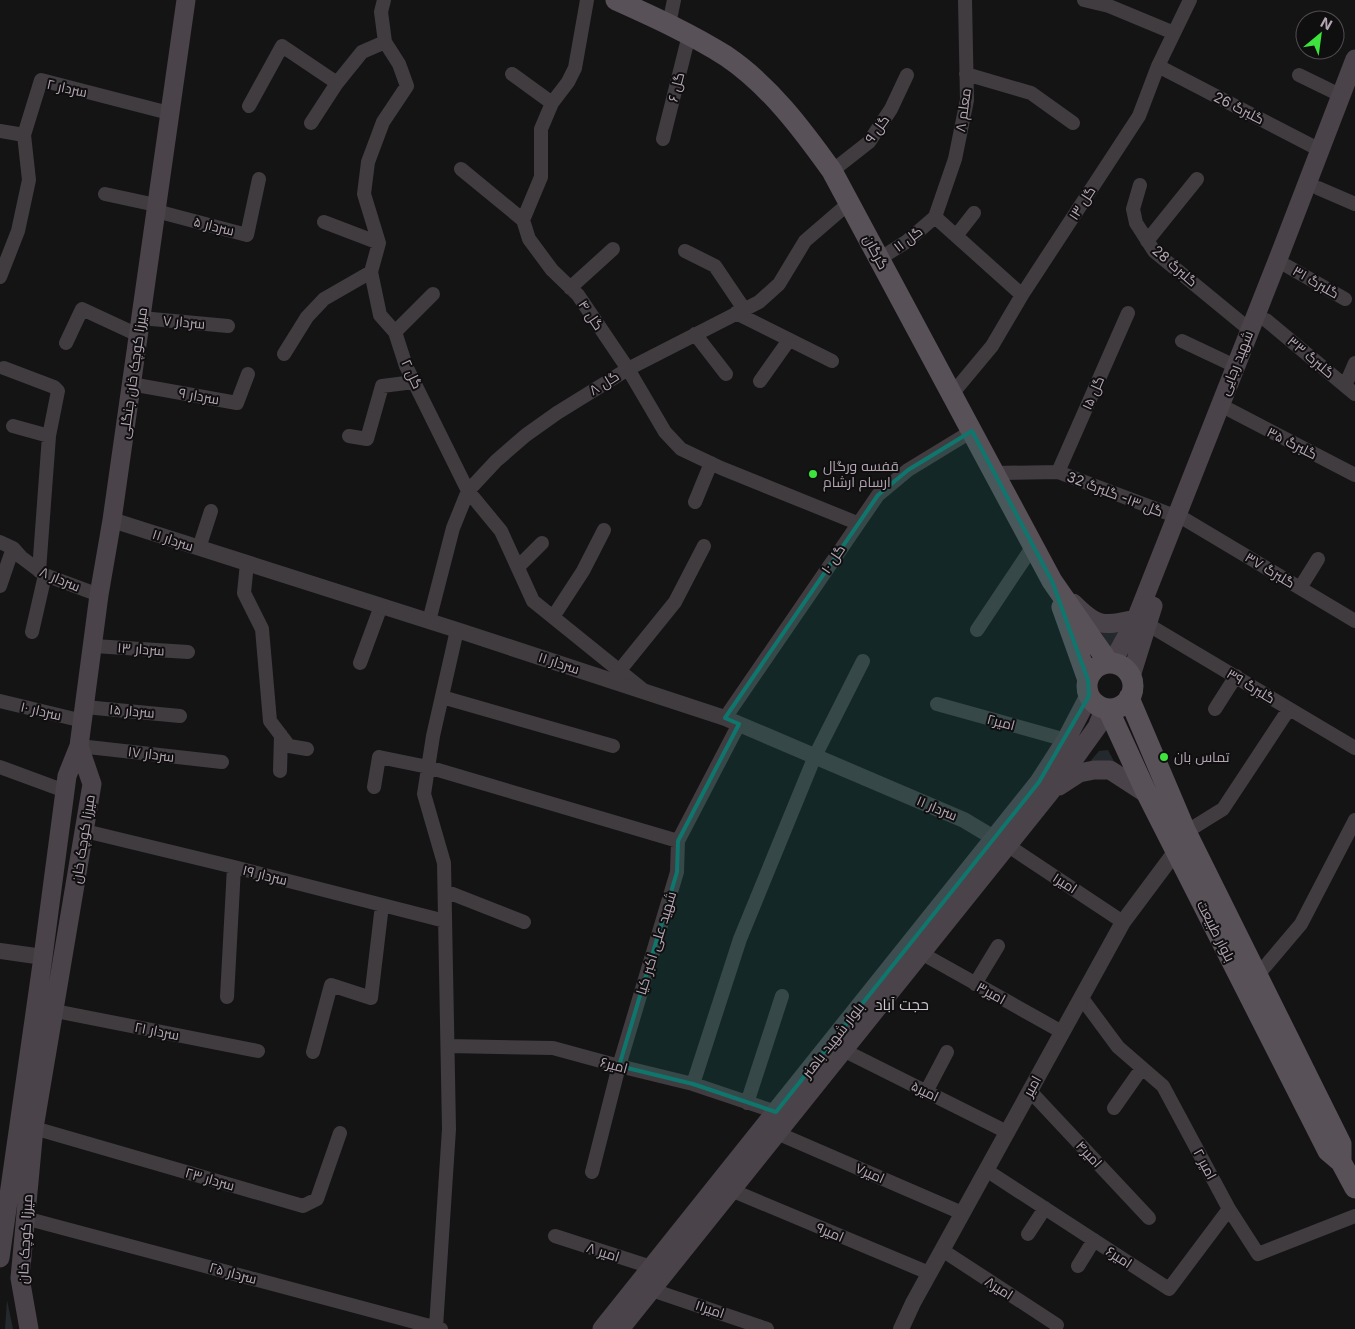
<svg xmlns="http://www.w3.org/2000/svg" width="1355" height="1329" viewBox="0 0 1355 1329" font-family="Inter,Cairo,sans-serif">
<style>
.green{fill:#24292d}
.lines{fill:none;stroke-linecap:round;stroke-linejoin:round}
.minor{stroke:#413c40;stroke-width:14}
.tertiary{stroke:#413c40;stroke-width:16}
.secondary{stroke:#4a4349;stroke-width:19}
.primary{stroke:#595158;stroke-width:21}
.marked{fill:#0f766e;fill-opacity:0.2;stroke:#0f766e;stroke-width:4;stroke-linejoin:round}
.poi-dot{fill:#3de43d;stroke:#100f10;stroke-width:2}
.labels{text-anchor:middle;stroke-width:4;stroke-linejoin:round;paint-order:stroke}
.street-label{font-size:14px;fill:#b5a6b4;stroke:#100f10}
.poi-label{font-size:14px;fill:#b5a6b4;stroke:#100f10;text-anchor:start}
.neighbourhood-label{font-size:15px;fill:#d1c7d0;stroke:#100f10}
</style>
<rect width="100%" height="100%" fill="#151415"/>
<path class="green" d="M1121 628 1113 652 1099 629Z
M1108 750 1116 765H1087L1099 751Z
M7 1300 13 1329H5Z"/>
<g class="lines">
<path class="minor" d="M384 0 381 12 385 42 399 64 407 86 383 122 368 162 364 194 379 243 371 272 380 315 395 332 406 366 468 491 501 531 533 601 642 689
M587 0 575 68 568 82 552 103 541 129V177L523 220 529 239 552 270 578 295 628 369 665 432 681 449 721 468 857 523
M1084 0 1109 6 1174 33
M669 24 674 0
M1158 66 1320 150
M512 74 552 103
M966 74 1031 93 1073 123
M1299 75 1342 96
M249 106 282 46 337 83
M311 123 337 83 362 52 385 42
M0 131 24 135 41 80 169 113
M663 139 689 35
M461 169 523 220
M832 171 869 142 891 109 907 75
M1140 185 1133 209 1136 223 1154 251 1250 330
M1318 188 1355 204
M105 194 156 205
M156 211 247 235 259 179
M935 217 955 159 967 100 965 0
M935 217 1022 295
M324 222 379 243
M956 236 974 213
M1147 241 1197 179
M685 251 715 266 744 309
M879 259 906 242 935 217
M1287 266 1345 299
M0 277 18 231 29 180 24 135
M570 288 613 249
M736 313 832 361
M141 318 228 326
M1266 320 1355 394
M395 332 433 294
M695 334 726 374
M1182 341 1235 366
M66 343 82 309 138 335
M284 354 307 317 324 299 371 272
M4 368 54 387 58 391 49 436 39 571
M760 381 789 340
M131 384 237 403 248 374
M1345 386 1355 363
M952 394 992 346 1022 295 1139 116 1158 66 1190 0
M1230 410 1355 475
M13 426 49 436
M349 436 367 439 382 386 414 382
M1058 472 1128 313
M994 473 1058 472 1175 516
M695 502 711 463
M1186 520 1355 621
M0 542 13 548 21 557 45 575 99 595
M199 548 211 511
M247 563 244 593 262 629 270 721 289 746 307 749
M518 567 542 543
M0 586 13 548
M1300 588 1318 559
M553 617 583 571 604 530
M429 621 453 528 468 491 496 461 526 435 557 413 628 369 759 302 779 284 805 241 849 203
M1147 624 1355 748
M977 630 1033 546
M32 632 45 575
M94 646 188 652
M360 663 381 606
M620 670 675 602 704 546
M442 697 613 746
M0 701 83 721
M937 704 1066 740
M85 707 180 716
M1215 709 1236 676
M725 718 878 495 908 470 972 431
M79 746 222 762
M0 767 65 791
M280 771 281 735
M374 787 379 757 428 767 678 841
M85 831 234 867 445 921
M1186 832 1223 809 1289 709
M1007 845 1123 922
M445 891 524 922
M921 953 1062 1032
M1257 976 1301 924 1355 820
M975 984 998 946
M227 997 234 867
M1081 997 1118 1047 1163 1086 1229 1209 1258 1254 1355 1216
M55 1011 258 1051
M448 1046 553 1048 619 1066 693 1084 776 1112
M843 1050 1007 1132
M313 1052 331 985 371 998 382 905
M693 1084 740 939 815 756 863 661
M1030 1091 1149 1218
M926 1092 947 1052
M747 1103 782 996
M1114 1108 1142 1068
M34 1128 303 1206 317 1199 340 1133
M777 1133 962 1213
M986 1170 1169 1289 1229 1209
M592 1172 619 1066 677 872 678 841 739 724
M731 1190 929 1273
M25 1218 441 1329
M1028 1234 1045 1208
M555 1236 651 1267
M942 1250 1057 1325
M1078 1266 1094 1240
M652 1290 767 1329
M436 1327 449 1129 444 863 424 794 433 736 457 630"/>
<path class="tertiary" d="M112 520 457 630 725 718 964 820 994 838
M0 951 43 957
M901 1329 913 1303 1123 922 1176 851"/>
<path class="secondary" d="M1073 603C1098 628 1102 626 1136 619
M1112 663 1136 619 1280 254 1355 59
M1131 676 1153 606
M1059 786 1079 773 1094 770H1110L1147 794
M0 1258 43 957 67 776 79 746 99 595 112 520 186 0
M29 1329 20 1278 34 1128 92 784 79 746
M602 1329 1039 782 1066 740 1089 696
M620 1329 1051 791 1097 727 1105 708"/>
<path class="primary" d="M616 0C654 17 691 34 726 56 769 85 802 129 832 171L1052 581 1109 663
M1062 607 1088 680
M1087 686a23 23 0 1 1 46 0a23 23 0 1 1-46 0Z
M1108 709 1147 794 1328 1151 1341 1162V1144L1186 832 1129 698
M1341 1162 1355 1188"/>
</g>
<path class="marked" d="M972 431 1052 581 1088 680 1089 696 1039 782 776 1112 693 1084 619 1066 677 872 678 841 739 724 725 718 878 495 908 470Z"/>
<g class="poi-dot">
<circle cx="813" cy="474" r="5"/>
<circle cx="1164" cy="757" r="5"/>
</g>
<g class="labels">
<g class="street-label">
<text transform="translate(676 87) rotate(-76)" y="5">گل ۶</text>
<text transform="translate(67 88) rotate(12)" y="5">سردار ۲</text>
<text transform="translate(1239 108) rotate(27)" y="5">گلبرگ 26</text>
<text transform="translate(963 110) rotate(-82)" y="5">معلم ۸</text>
<text transform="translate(877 129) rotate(-54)" y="5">گل ۹</text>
<text transform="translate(1082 203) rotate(-57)" y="5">گل ۱۳</text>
<text transform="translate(214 226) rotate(14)" y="5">سردار ۵</text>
<text transform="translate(908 239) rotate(-37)" y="5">گل ۱۱</text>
<text transform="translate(876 252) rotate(62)" y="5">گرگان</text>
<text transform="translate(1175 266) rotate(41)" y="5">گلبرگ 28</text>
<text transform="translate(1316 282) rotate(30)" y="5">گلبرگ ۳۱</text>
<text transform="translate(591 315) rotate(56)" y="5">گل ۴</text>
<text transform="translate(184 322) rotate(5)" y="5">سردار ۷</text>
<text transform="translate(1311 357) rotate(40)" y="5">گلبرگ ۳۳</text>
<text transform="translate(1236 363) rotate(-68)" y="5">شهید رجایی</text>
<text transform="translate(133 373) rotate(-82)" y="5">میرزا کوچک خان جنگلی</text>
<text transform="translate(412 374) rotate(65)" y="5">گل ۲</text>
<text transform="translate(604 383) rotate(-32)" y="5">گل ۸</text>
<text transform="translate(1093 393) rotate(-66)" y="5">گل ۱۵</text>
<text transform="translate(199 396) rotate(10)" y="5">سردار ۹</text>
<text transform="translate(1292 443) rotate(27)" y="5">گلبرگ ۳۵</text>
<text transform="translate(1115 494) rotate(21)" y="5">گل ۱۳- گلبرگ 32</text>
<text transform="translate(173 540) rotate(18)" y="5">سردار ۱۱</text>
<text transform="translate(833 559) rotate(-56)" y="5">گل ۱۰</text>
<text transform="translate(1270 570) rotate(31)" y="5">گلبرگ ۳۷</text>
<text transform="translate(60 579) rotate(23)" y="5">سردار ۸</text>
<text transform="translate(141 649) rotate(4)" y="5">سردار ۱۳</text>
<text transform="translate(559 663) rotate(18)" y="5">سردار ۱۱</text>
<text transform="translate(1251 686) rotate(31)" y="5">گلبرگ ۳۹</text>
<text transform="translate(41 711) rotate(13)" y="5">سردار ۱۰</text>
<text transform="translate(132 711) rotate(5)" y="5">سردار ۱۵</text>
<text transform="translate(1001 722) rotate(15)" y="5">امیر۲</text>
<text transform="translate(151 754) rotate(7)" y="5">سردار ۱۷</text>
<text transform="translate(937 808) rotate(23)" y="5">سردار ۱۱</text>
<text transform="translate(83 839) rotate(-81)" y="5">میرزا کوچک خان</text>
<text transform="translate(265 875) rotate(14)" y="5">سردار ۱۹</text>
<text transform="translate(1065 883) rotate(33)" y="5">امیر۱</text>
<text transform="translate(1216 931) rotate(63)" y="5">بلوار طبیعت</text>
<text transform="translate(656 943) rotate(-73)" y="5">شهید علی اکبر کیا</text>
<text transform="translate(991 993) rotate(29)" y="5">امیر۳</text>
<text transform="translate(157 1031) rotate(11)" y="5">سردار ۲۱</text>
<text transform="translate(833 1040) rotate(-52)" y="5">بلوار شهید باهنر</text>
<text transform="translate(614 1065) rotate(15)" y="5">امیر۶</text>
<text transform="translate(1032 1086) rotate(-61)" y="5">امیر</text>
<text transform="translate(925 1091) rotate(26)" y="5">امیر۵</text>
<text transform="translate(1089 1154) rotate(47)" y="5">امیر۴</text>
<text transform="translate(1205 1164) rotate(62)" y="5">امیر ۲</text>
<text transform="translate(870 1173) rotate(24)" y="5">امیر۷</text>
<text transform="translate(210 1179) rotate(16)" y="5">سردار ۲۳</text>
<text transform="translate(830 1232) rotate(23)" y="5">امیر۹</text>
<text transform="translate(25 1239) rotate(-87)" y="5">میرزا کوچک خان</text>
<text transform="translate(603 1252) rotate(18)" y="5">امیر ۸</text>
<text transform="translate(1119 1257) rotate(33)" y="5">امیر۶</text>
<text transform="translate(233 1273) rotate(15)" y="5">سردار ۲۵</text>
<text transform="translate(999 1288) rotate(33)" y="5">امیر۸</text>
<text transform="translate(710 1309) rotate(19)" y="5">امیر۱۱</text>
</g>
<g class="poi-label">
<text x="823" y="471">قفسه ورگال<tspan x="823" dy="16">ارسام ارشام</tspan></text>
<text x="1174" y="762">تماس بان</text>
</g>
<g class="neighbourhood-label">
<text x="902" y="1010">حجت آباد</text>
</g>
</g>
<g transform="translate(1320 35) rotate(29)"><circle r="24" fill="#100f10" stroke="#524b52"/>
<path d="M0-4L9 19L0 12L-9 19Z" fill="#3de43d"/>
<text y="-8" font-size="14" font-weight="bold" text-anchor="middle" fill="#b5a6b4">N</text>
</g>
</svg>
